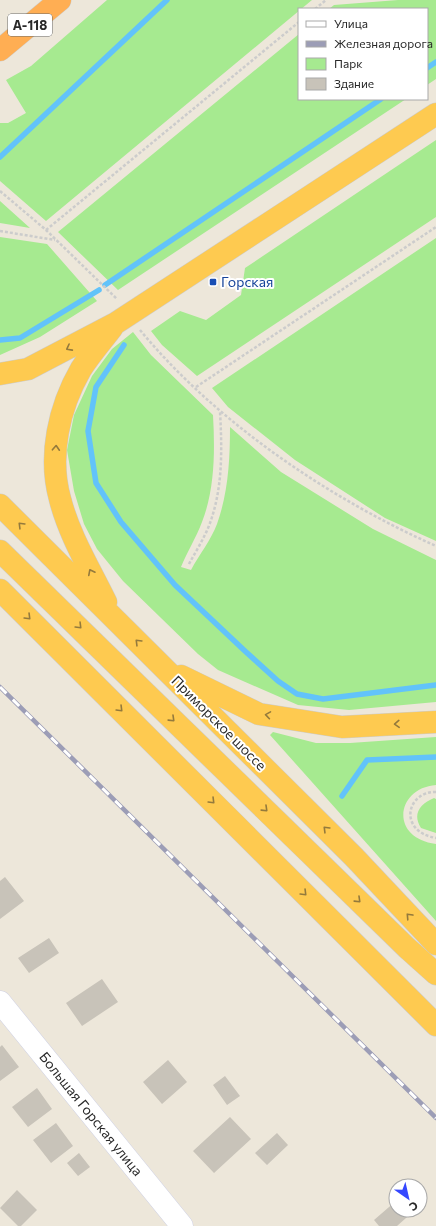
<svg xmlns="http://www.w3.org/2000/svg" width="436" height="1226" viewBox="0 0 436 1226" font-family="Commissioner,sans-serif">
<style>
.green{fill:#a6ea90}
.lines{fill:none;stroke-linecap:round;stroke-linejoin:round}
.stream{stroke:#62c3fa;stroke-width:5.5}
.building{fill:#c8c3b9}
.tertiary-casing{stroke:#cfd1e4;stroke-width:23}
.trunk-casing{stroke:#ccc;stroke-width:23}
.motorway-casing{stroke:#ccc;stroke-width:23}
.path{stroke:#ccc;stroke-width:2.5;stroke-dasharray:3 2;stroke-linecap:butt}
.tertiary{stroke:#fff;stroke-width:22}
.trunk{stroke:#feca50;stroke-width:22}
.motorway{stroke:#ffae53;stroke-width:22}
.rail-casing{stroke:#9c9db6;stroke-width:4.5}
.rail{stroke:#fff;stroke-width:3;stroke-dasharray:9;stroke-linecap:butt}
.oneway{stroke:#947a3c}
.transit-dot{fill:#1a4fb4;stroke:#fff;stroke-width:1.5}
.labels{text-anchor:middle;stroke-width:4;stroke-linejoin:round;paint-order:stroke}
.shield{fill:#fff;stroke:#696969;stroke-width:1}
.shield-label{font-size:13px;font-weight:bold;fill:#292929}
.transit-label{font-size:14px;fill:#164399;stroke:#fff;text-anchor:start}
.street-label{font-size:14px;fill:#292929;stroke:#fff}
</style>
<rect width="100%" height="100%" fill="#ede7da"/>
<path class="green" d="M107 0H312L46 221 0 181V123H8L26 113 6 80 31 66Z
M398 0H436V79L427 85V9H329L334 5Z
M299 34V99H406L118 290 58 232Z
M436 140V217L197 376 162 345 151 331 180 311 206 320 241 295 245 268Z
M0 201 30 228 0 223Z
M0 237 47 244 97 301 40 337 0 355Z
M436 238V541L385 518 295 460 228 407 212 388Z
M133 332 151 355 213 415C215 450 215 489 202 522 196 538 187 552 181 567L191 570C199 555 211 540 217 524 228 493 230 461 230 427L281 472 373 529 436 560V702L349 710 298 705 218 670 198 654 123 581 97 549 84 524 74 491 67 450 74 415 92 376 112 349Z
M273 732 316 743H350L436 737V785C396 788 389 838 436 844V921L270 735Z
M434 798 436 799V833L421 828C412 814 420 804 434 798Z"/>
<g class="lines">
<path class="stream" d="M427 68 436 62
M0 157 167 0
M105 285 381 99
M0 340 20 338 99 290
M124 345 96 387 88 431 96 483 121 522 175 585 246 652 278 681 297 694 323 699 436 685
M342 796 367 760 436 757"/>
</g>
<path class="building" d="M5 877 24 901 0 919V881Z
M49 938 59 953 29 973 18 958Z
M102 979 118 1002 82 1026 66 1003Z
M2 1045 19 1067 0 1081V1047Z
M168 1060 187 1082 162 1104 143 1082Z
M225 1076 240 1096 227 1105 213 1085Z
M37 1088 52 1109 28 1127 12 1107Z
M230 1117 251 1139 214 1173 193 1151Z
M56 1123 73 1146 51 1163 33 1140Z
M277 1133 288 1145 267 1165 255 1153Z
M79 1153 90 1167 78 1176 67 1163Z
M17 1190 37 1210 21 1226H18L0 1208Z
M396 1201V1210H415L397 1226H379L374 1220Z"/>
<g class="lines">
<defs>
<path id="tertiary" d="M0 1002 182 1226"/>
<path id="trunk" d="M0 374 28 369 116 323 436 114
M0 505 354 857 436 944
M0 551 407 948 436 974
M0 590 436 1025
M106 602C90 569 69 535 60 499 48 456 59 407 81 369 90 355 102 341 112 328
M181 676 259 714 342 727 436 722"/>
<path id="motorway" d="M0 50 60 0"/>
</defs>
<use href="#tertiary" class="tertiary-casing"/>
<use href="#trunk" class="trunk-casing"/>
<use href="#motorway" class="motorway-casing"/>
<path class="path" d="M315 9 326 0
M0 191 46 230 117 299
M46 230 299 22
M0 231 55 240
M140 330C216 422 328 498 436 546
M196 387 436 227
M189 564C196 551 205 537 210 523 223 487 222 449 220 411
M436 792C407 791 397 831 436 838"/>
<use href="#tertiary" class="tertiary"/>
<use href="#trunk" class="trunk"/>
<use href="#motorway" class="motorway"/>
<defs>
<path id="rail" d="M0 687 436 1118"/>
</defs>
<use href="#rail" class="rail-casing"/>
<use href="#rail" class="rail"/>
</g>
<defs><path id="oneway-chevron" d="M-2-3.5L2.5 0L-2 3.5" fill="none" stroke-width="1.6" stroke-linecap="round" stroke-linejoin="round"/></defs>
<g class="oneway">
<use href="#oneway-chevron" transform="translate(69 348) rotate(152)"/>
<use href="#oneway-chevron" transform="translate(56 448) rotate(-87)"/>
<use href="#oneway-chevron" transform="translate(21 525) rotate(-135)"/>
<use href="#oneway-chevron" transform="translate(91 572) rotate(-117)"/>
<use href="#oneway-chevron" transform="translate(28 617) rotate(45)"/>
<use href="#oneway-chevron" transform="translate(79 626) rotate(45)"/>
<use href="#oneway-chevron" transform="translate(138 642) rotate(-135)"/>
<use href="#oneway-chevron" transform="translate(120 709) rotate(45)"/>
<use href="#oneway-chevron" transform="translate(268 715) rotate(-171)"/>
<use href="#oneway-chevron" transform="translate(172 719) rotate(44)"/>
<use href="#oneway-chevron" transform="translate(397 724) rotate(177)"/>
<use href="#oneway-chevron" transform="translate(212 801) rotate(45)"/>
<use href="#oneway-chevron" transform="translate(265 809) rotate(44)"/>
<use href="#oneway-chevron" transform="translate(326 829) rotate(-135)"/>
<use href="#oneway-chevron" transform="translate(304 893) rotate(45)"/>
<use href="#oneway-chevron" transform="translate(358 900) rotate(44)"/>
<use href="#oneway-chevron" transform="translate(409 916) rotate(-133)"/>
</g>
<rect class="transit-dot" x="209" y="278" width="8" height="8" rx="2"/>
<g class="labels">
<rect class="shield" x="8" y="14" width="44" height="22" rx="3"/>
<g class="shield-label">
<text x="30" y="30">А-118</text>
</g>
<g class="transit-label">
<text x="221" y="287">Горская</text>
</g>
<g class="street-label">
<text transform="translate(219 723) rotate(45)" y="5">Приморское шоссе</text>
<text transform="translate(91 1114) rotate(51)" y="5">Большая Горская улица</text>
</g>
</g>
<rect x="298" y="8" width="130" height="92" fill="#ffffff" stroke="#a9a9a9"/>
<rect x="306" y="21" width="20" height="6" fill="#ffffff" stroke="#a9a9a9"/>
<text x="334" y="28" font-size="12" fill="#292929">Улица</text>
<rect x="306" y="41" width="20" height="6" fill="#9c9db6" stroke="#a9a9a9"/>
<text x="334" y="48" font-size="12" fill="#292929">Железная дорога</text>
<rect x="306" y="58" width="20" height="12" fill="#a6ea90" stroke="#a9a9a9"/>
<text x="334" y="68" font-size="12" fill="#292929">Парк</text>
<rect x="306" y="78" width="20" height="12" fill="#c8c3b9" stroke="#a9a9a9"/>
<text x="334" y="88" font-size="12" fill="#292929">Здание</text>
<g transform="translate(408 1198) rotate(146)"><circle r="19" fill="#ffffff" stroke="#a9a9a9"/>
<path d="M0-3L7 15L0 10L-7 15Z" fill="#3547ff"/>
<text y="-6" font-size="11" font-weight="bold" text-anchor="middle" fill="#292929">С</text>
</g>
</svg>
